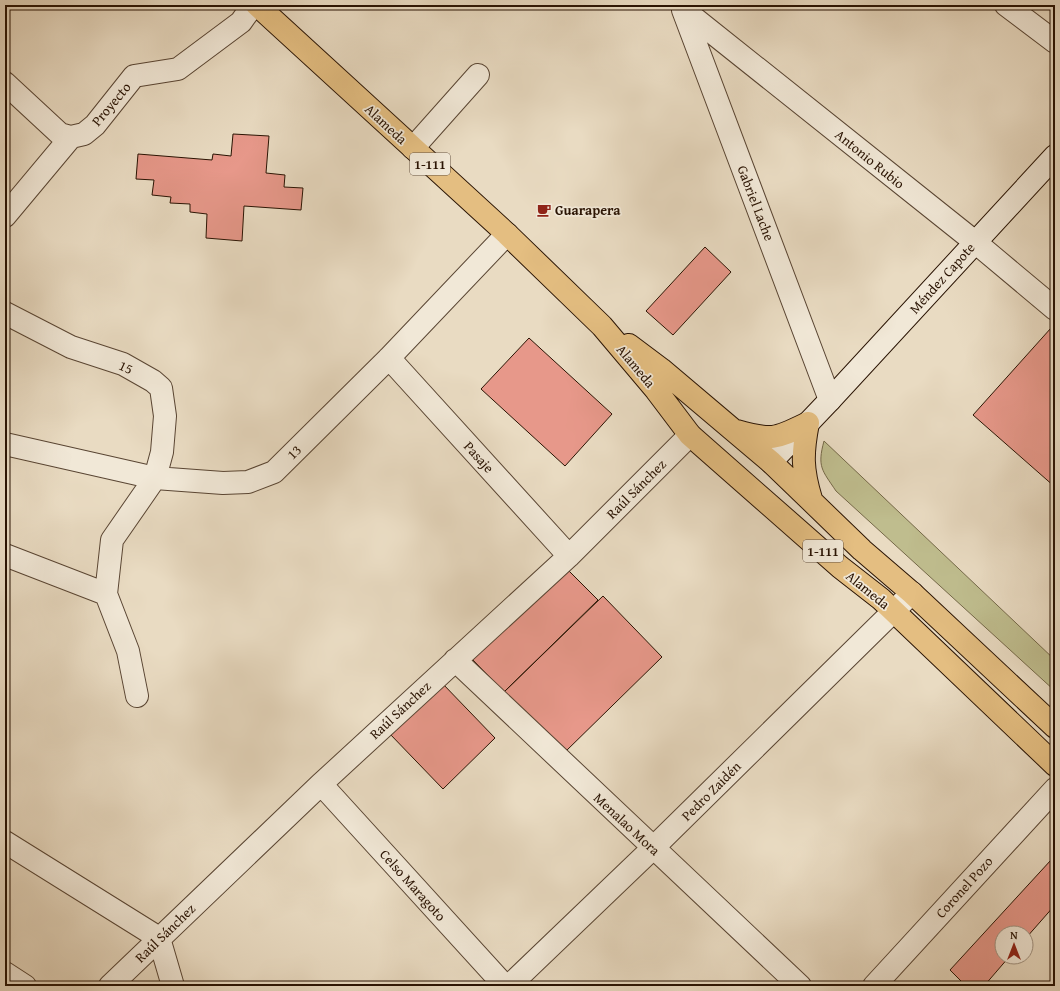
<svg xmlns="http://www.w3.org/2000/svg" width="1060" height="991" viewBox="0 0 1060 991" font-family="'Gentium Book Plus',serif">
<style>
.green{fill:#bfbd8e;stroke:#746848}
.building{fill:#e7988a;stroke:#291303}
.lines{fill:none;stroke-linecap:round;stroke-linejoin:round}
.minor-casing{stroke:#594533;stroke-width:24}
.secondary-casing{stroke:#291303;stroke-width:24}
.primary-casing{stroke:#291303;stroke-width:24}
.minor{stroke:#f1e8d7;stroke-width:22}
.secondary{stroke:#f1e8d7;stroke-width:22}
.primary{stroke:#e4be81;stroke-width:22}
.labels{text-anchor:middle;stroke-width:3.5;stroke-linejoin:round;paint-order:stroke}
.shield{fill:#f1e8d7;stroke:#655343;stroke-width:1}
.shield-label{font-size:13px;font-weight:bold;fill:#291303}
.street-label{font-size:14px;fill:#291303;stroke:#f1e8d7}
.poi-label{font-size:14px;font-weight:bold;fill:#291303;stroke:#f1e8d7;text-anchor:start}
</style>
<rect width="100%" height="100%" fill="#e9dbc2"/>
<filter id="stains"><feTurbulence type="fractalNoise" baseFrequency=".005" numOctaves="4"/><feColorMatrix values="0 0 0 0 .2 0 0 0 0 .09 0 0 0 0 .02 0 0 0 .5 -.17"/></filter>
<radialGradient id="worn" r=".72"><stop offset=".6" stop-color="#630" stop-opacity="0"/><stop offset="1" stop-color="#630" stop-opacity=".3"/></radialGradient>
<path class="green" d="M824 441 1055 660V691L836 491C822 470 817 467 824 441Z"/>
<path class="building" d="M233 134 269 136 266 173 285 175 284 187 303 188 301 210 244 206 242 241 206 238 207 214 190 212V204L170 203 171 197 152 195 154 180 136 179 138 154 212 160 213 154 231 156Z
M705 247 731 272 673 335 646 311Z
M1051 328 1055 332V487L973 415Z
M529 338 612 414 565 466 481 389Z
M566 568 598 600 504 692 472 659Z
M603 596 662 657 564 753 504 692Z
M441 682 495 738 443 789 389 733Z
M1051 860 1055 863V905L1026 938V933H1002V957H1009L984 986H966L950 970Z
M1055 976V986H1046Z"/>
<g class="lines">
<defs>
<path id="minor" d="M1006 5 1055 42
M683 10 830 400
M684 10 975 242 1055 309
M5 83 60 134 71 137
M413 148 478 75
M5 216 71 137 84 134 95 125 134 76 178 69 241 22 253 5
M5 313 71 347 123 364 153 381 161 388 165 416 162 452 155 478 112 540 106 594
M389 358 569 556
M5 444 155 478 223 483 248 482 274 472 389 358 507 234
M5 555 106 594 128 651 137 696
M455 660 800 986
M321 784 505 986
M5 842 159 938 173 986
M5 973 25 986
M110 986 321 784 569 556 690 435
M509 986 653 848 912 593
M874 986 1055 789"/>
<path id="secondary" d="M771 462 830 400 1055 156"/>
<path id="primary" d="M257 5 507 234 602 326 656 390 690 435 840 567 881 599 1055 765
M629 345 661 369 771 462 862 550 912 593 1055 727
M808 423C802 454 802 469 811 499
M737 431C773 441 775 439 808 423"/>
</defs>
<use href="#minor" class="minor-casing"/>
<use href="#secondary" class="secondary-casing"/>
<use href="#primary" class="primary-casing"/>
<use href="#minor" class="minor"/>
<use href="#secondary" class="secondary"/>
<use href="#primary" class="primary"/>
</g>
<defs>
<symbol id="cafe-bare" viewBox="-9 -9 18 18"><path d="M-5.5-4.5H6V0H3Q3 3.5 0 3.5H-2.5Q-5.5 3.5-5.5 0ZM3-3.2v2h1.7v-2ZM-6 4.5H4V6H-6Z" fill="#8f2418" stroke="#f1e8d7" stroke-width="2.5" paint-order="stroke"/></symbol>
</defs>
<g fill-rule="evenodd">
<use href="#cafe-bare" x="534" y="200" width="20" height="20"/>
</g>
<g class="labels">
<g class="shield">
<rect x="410" y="153" width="40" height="22" rx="3"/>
<rect x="803" y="540" width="40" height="22" rx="3"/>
</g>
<g class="shield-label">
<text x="430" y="169">1-111</text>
<text x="823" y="556">1-111</text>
</g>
<g class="street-label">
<text transform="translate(111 104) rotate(-50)" y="5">Proyecto</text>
<text transform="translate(386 124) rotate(43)" y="5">Alameda</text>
<text transform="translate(870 159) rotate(39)" y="5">Antonio Rubio</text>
<text transform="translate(756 203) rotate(69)" y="5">Gabriel Lache</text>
<text transform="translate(942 278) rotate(-48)" y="5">Méndez Capote</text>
<text transform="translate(636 366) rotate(50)" y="5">Alameda</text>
<text transform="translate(126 367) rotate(25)" y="5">15</text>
<text transform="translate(294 452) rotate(-45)" y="5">13</text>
<text transform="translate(479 457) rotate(48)" y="5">Pasaje</text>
<text transform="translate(636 489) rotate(-45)" y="5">Raúl Sánchez</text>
<text transform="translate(868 590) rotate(39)" y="5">Alameda</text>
<text transform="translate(400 710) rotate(-43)" y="5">Raúl Sánchez</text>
<text transform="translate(711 791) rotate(-45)" y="5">Pedro Zaidén</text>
<text transform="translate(627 824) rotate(43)" y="5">Menalao Mora</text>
<text transform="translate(413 885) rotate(48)" y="5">Celso Maragoto</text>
<text transform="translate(964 887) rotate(-48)" y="5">Coronel Pozo</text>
<text transform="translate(165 933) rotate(-44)" y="5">Raúl Sánchez</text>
</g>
<g class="poi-label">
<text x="555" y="215">Guarapera</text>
</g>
</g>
<rect width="1060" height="991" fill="none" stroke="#e9dbc2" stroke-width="20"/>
<rect x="6" y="6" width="1048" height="979" fill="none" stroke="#291303" stroke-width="2"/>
<rect x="10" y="10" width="1040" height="971" fill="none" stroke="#291303"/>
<g transform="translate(1014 945)"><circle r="19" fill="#f1e8d7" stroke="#a19382"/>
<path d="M0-3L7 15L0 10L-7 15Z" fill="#8f2418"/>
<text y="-6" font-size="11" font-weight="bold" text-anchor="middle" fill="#291303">N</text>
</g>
<rect width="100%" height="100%" filter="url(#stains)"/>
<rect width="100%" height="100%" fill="url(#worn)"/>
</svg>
